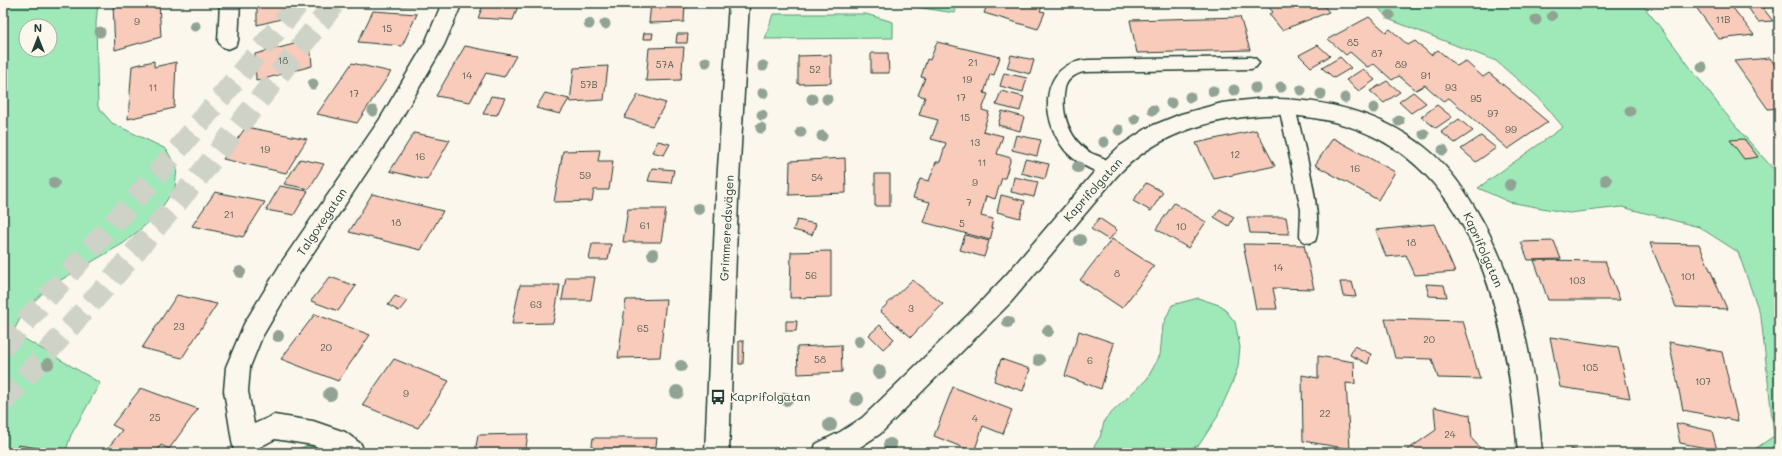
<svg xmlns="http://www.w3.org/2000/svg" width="1782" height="456" viewBox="0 0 1782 456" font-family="Mali,sans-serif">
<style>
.green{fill:#9fe9b8;stroke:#5f9376;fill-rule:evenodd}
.building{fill:#f8cbba;stroke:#1f3d34}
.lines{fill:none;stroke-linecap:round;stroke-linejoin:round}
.highway-tunnel{stroke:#cfd2c7;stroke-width:22;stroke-dasharray:22 11;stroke-linecap:butt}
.lane-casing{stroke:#1f3d34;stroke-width:3}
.street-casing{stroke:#1f3d34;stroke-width:3}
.secondary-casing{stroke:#1f3d34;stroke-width:3}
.lane{fill:#fbf7ec;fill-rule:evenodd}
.street{fill:#fbf7ec;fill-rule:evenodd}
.secondary{fill:#fbf7ec;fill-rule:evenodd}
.tree{fill:#90a395}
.labels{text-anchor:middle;stroke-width:3;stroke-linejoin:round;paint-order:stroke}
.number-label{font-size:10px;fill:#556056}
.street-label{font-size:12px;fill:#1f3d34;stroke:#fbf7ec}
.poi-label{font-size:12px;fill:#1f3d34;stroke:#fbf7ec;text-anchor:start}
</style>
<rect width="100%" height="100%" fill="#fbf7ec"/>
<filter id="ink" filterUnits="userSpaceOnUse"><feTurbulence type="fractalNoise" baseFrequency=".025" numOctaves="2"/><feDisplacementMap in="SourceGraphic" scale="8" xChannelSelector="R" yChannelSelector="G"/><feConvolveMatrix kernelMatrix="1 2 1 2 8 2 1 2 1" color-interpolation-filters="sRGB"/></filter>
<g filter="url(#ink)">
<path class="green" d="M3 3H98L96 23 98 107 112 123 166 149 177 168 175 188 156 216 124 243 49 287 24 311 13 332 100 383 71 435 65 453H3ZM26 26H50V50H26Z
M889 3H957L955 13Z
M1376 3H1641C1665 32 1685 61 1708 91 1730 120 1754 148 1779 175V453H1749L1774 436 1761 317 1738 252 1699 227 1622 207 1569 213 1509 202 1478 188 1563 127 1539 98 1496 61 1388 19 1376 5Z
M773 14H866L893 22V38L765 39Z
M1198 298 1222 306 1235 322 1240 347 1238 367 1231 386 1216 419 1199 445 1181 453H1090L1100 437 1105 419 1147 379 1160 355 1163 325 1172 305Z
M306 446 319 447 333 453H288Z"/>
<path class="building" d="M117 3H159L161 37 115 50 113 4Z
M261 3H316V6L285 13V18L257 25V4Z
M396 3H426L425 5 395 6Z
M484 3H519L513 20 478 18Z
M651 3H685L684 22 649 23Z
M988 3H1044L1040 11 1045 12 1038 29 984 13Z
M1265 3H1321L1329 12 1282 30 1269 14 1273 12Z
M1693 3H1729L1754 35 1719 39Z
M1745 3H1759L1773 21 1758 22Z
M373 11 417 14 402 46 358 42Z
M1240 17 1250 50 1137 53 1130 20Z
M1369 17 1386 32 1390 29 1408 45 1415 41 1431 55 1438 50 1457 66 1465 61 1483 77 1489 73 1548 122 1508 149 1449 98 1443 101 1425 85 1416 90 1399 76 1392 80 1374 64 1367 67 1350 52 1346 55 1328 39Z
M644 33H653L652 39H643Z
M677 34H688L687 43H676Z
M310 40 312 66 256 81 255 54Z
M937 42 1000 57 994 75 990 74 984 93 988 94 982 110 989 112 983 131 1003 136 997 154 1011 158 1005 178H1002L995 199 986 196 981 216 993 219 991 228H993L990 240 923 222 930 202 913 198 920 179 929 181 936 162H940L946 143 931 139 938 120 919 115 925 97 918 95 925 78 921 77 927 59 930 60Z
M1318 45 1330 56 1311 67 1299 55Z
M465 46 516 56 504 77 486 73 470 102 436 96Z
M684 47 681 80 646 81 649 48Z
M871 53H888L889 73H871Z
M831 55V83L798 84V56Z
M1011 55 1034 60 1030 74 1007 68Z
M1340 57 1351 68 1334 78 1322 68Z
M1770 58 1779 71V108L1768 109 1734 61Z
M154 61V67L176 62 174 108 128 119 132 66Z
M352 63 391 72 357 123 317 114Z
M608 66 604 100 570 102 574 68Z
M1363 69 1375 80 1359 91 1346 80Z
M1004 73 1027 78 1023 92 1000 86Z
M1387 81 1400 92 1384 103 1370 91Z
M1001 91 1024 97 1020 111 996 105Z
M1413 92 1426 103 1411 113 1399 102Z
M545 93 569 99 560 114 536 108Z
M638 95 666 103 652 126 624 118Z
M491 96 505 98 497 115 483 114Z
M1437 105 1452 117 1436 128 1421 117Z
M1002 111 1024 117 1020 131 998 125Z
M1459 119 1473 131 1455 143 1441 132Z
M246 127 307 139 286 173 223 159Z
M1256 130 1275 166 1214 179 1196 143Z
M414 133 450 140 427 180 390 171Z
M1016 135 1041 140 1037 156 1012 150Z
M1481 136 1496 148 1476 162 1461 149Z
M1333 138 1395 172 1378 200 1315 165Z
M1744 139 1758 157 1744 159 1730 140Z
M658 141 670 144 664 155 652 152Z
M600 150 598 161H613L609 190H594L592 201 554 202 563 151Z
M845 158 846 193 789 195 790 161Z
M300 159 324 164 309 189 284 184Z
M1025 159 1049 164 1045 179 1021 173Z
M652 168 674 170 671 183 648 181Z
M875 174H890V206H875Z
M1014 177 1038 182 1034 197 1011 192Z
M1146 183 1163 192 1151 211 1133 201Z
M280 186 308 191 294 215 266 210Z
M215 192 265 202 243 237 192 226Z
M372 194 443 211 421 250 349 232Z
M1001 195 1025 201 1020 218 997 212Z
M1174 203 1206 222 1188 248 1156 229Z
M628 209H666L661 242H623Z
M1220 209 1234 217 1229 226 1214 217Z
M1247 217H1286L1289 234 1250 233Z
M1099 218 1117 230 1109 240 1091 229Z
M797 220 816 224 812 235 793 230Z
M1434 224 1455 272 1415 275 1406 255 1386 257 1376 230Z
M965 235 989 241 984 257 960 250Z
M1112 239 1154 266 1122 308 1080 280Z
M1554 241 1561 259 1528 260 1521 242Z
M1650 243 1699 244 1727 309 1676 307Z
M592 244H611L608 260H589Z
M1243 244 1304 245 1314 289 1273 288 1277 309H1256Z
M831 251V297L790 298 791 252Z
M1534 260 1605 261 1620 300H1548Z
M330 277 356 286 338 311 311 301Z
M566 277H595L591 300H562Z
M912 280 943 304 911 337 880 311Z
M1340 282H1352L1356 297 1343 296Z
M1426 284 1444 285 1447 297 1429 296Z
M520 285H560L553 323 512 324Z
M177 295 217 304 182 358 142 348Z
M395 296 407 301 399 311 388 305Z
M666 299 660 357 618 358 626 300Z
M315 314 370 335 338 381 281 359Z
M1385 319 1463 321 1480 379 1438 378 1432 359 1395 358Z
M786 321H797L796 331H786Z
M880 325 894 339 883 349 869 335Z
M1079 331 1114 343 1101 389 1065 376Z
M1550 337 1618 347 1630 398 1560 387Z
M739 341H744L743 364H739Z
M1669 342 1722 352 1738 421 1683 410Z
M841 345 842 372 798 374 797 347Z
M1354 346 1371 354 1368 364 1350 355Z
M1318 356 1354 362 1355 384 1346 383 1350 449 1303 441 1302 375 1318 378Z
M394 359 449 381 418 428 362 405Z
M1001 359 1030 369 1023 391 994 381Z
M953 387 1012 410 1003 434 983 426 974 452 934 436Z
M141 388 198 409 169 449 161 445 156 453H104L122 430 112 425Z
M1434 407 1470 415 1472 439 1481 449 1482 453H1403L1436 430Z
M1676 423 1712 431 1717 450 1680 443Z
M528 434 525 453H475L478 435Z
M593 438H657L655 453H591Z
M18 445 38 448 35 453H13Z
M1570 449 1590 453H1571Z"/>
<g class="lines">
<path class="highway-tunnel" d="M3 347 154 178 299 3
M3 402 106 286 200 175 335 3"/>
<defs>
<path id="lane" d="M1251 57 1256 59 1259 63 1256 67 1251 69 1085 72C1076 73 1067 79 1065 88 1060 112 1069 140 1091 153 1100 157 1112 160 1116 169L1114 174 1108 176C1093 171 1074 162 1064 149 1040 118 1039 63 1088 60Z
M1287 101 1293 103 1295 107C1301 134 1325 220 1315 241L1309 243 1303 241 1300 236 1301 210 1279 107 1281 103Z"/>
<path id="street" d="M220 3H240L238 41 235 46 228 49 221 46 218 41Z
M442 3H462L444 45 394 131 299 274 262 337 250 367 248 391 254 424 274 415 313 421 345 432 361 444 364 453H332L313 445 275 439 258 448V453H234L224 391 226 367 244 324 283 260 380 119 425 43Z
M1257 99C1320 97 1386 112 1434 155 1450 170 1464 189 1475 208 1520 282 1535 368 1542 453H1518C1508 326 1478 158 1334 122 1308 116 1280 113 1253 116 1201 121 1152 137 1116 177L1011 302 880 434 851 453H813L816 444 840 432 862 418 969 314 1007 274 1101 164 1120 146 1149 127 1181 114 1222 103Z"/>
<path id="secondary" d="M729 3H749L738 198 729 453H705L716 198Z"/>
</defs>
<use href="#lane" class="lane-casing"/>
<use href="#street" class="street-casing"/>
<use href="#secondary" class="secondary-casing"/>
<use href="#lane" class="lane"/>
<use href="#street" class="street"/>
<use href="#secondary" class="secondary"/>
</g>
<g class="tree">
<circle cx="1390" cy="15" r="5"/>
<circle cx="1552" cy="16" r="5"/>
<circle cx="1536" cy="20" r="5.5"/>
<circle cx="589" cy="24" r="5.5"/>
<circle cx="605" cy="24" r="5.5"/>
<circle cx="195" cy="26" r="5.5"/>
<circle cx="100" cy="32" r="5.5"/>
<circle cx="706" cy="62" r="5.5"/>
<circle cx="763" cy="66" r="5.5"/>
<circle cx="1702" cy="67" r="5.5"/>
<circle cx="313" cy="84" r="5.5"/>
<circle cx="1281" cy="87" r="5.5"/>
<circle cx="1255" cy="88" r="5.5"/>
<circle cx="1234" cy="90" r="5.5"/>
<circle cx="1301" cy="90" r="5.5"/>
<circle cx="1213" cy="91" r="5.5"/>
<circle cx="763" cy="93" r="5.5"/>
<circle cx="1321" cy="94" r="5.5"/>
<circle cx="1190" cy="97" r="5.5"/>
<circle cx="1345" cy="98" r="5.5"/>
<circle cx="812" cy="99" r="5.5"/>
<circle cx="827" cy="99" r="5.5"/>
<circle cx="1171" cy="103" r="5.5"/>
<circle cx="1374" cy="108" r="5.5"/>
<circle cx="1153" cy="110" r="5.5"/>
<circle cx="373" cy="111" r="5.5"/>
<circle cx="1630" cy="111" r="5.5"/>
<circle cx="762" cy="115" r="5.5"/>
<circle cx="1135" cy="119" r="5.5"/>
<circle cx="1399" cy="121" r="5.5"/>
<circle cx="761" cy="128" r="5.5"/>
<circle cx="1119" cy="130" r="5.5"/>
<circle cx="801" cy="132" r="5.5"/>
<circle cx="1424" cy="134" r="5.5"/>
<circle cx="822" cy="136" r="5.5"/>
<circle cx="1104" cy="142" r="5.5"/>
<circle cx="1443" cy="150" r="5.5"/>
<circle cx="1078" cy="167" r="6"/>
<circle cx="1606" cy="180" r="6"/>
<circle cx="54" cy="183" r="6"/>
<circle cx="1510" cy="185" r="6"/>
<circle cx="698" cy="209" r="6"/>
<circle cx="1080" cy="240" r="6"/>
<circle cx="653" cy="254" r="6"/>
<circle cx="240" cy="272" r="6"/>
<circle cx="1008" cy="322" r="6"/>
<circle cx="1048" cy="331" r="6"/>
<circle cx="278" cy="336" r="6"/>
<circle cx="859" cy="341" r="6"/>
<circle cx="1039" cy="360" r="6"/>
<circle cx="48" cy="364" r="6"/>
<circle cx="681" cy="366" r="6"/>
<circle cx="879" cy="372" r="7"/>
<circle cx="677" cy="392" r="7"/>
<circle cx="330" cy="394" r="7"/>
<circle cx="786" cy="399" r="7"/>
<circle cx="857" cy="399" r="7"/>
<circle cx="830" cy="425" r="7"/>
<circle cx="890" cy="445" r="7"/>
</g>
</g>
<defs>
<symbol id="bus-bare" viewBox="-9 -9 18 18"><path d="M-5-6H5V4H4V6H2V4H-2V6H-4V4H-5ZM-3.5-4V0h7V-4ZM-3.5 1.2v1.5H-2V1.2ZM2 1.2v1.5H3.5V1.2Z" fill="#1f3d34" stroke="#fbf7ec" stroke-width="2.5" paint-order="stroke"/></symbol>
</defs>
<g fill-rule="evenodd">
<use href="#bus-bare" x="707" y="386" width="22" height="22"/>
</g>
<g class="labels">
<g class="number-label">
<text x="1723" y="23">11B</text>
<text x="137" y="25">9</text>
<text x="387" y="32">15</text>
<text x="1353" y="46">85</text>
<text x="1377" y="57">87</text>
<text x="283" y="64">18</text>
<text x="973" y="66">21</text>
<text x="665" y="68">57A</text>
<text x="1401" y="68">89</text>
<text x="815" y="73">52</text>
<text x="467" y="79">14</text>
<text x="1426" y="79">91</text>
<text x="967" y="83">19</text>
<text x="589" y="88">57B</text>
<text x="153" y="91">11</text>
<text x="1451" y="91">93</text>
<text x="354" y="97">17</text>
<text x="961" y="101">17</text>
<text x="1476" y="102">95</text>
<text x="1493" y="117">97</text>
<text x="965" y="121">15</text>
<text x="1511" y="133">99</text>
<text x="975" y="146">13</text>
<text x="265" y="153">19</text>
<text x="1235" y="158">12</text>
<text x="420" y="160">16</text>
<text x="982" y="166">11</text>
<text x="1355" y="172">16</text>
<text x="585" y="179">59</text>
<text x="817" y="181">54</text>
<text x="975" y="186">9</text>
<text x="969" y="206">7</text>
<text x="229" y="218">21</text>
<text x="396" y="226">18</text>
<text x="962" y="227">5</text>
<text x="645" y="229">61</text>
<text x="1181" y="230">10</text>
<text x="1411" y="246">18</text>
<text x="1278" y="271">14</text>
<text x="1117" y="277">8</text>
<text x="811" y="279">56</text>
<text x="1688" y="280">101</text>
<text x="1577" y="284">103</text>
<text x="536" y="308">63</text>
<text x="911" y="312">3</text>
<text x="179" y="330">23</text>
<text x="643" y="332">65</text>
<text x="1429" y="343">20</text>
<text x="326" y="351">20</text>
<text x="820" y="363">58</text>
<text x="1090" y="364">6</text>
<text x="1590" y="371">105</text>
<text x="1703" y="385">107</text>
<text x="406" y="397">9</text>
<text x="1325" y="417">22</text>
<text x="155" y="421">25</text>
<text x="975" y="422">4</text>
<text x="1450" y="438">24</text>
</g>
<g class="street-label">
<text transform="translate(1093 190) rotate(-48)" y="4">Kaprifolgatan</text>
<text transform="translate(322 222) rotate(-56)" y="4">Talgoxegatan</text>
<text transform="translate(727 228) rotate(-87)" y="4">Grimmeredsvägen</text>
<text transform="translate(1483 250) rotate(66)" y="4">Kaprifolgatan</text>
</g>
<g class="poi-label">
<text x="730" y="401">Kaprifolgatan</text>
</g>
</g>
<rect width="1782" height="456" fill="none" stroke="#fbf7ec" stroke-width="16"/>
<rect x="8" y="8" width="1766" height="440" fill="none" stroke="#1f3d34" stroke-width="1.5" filter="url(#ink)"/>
<g transform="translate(38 38)"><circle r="19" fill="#fbf7ec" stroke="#a3ada2"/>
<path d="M0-3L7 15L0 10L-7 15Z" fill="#1f3d34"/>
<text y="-6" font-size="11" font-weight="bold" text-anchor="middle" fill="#1f3d34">N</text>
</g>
</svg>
